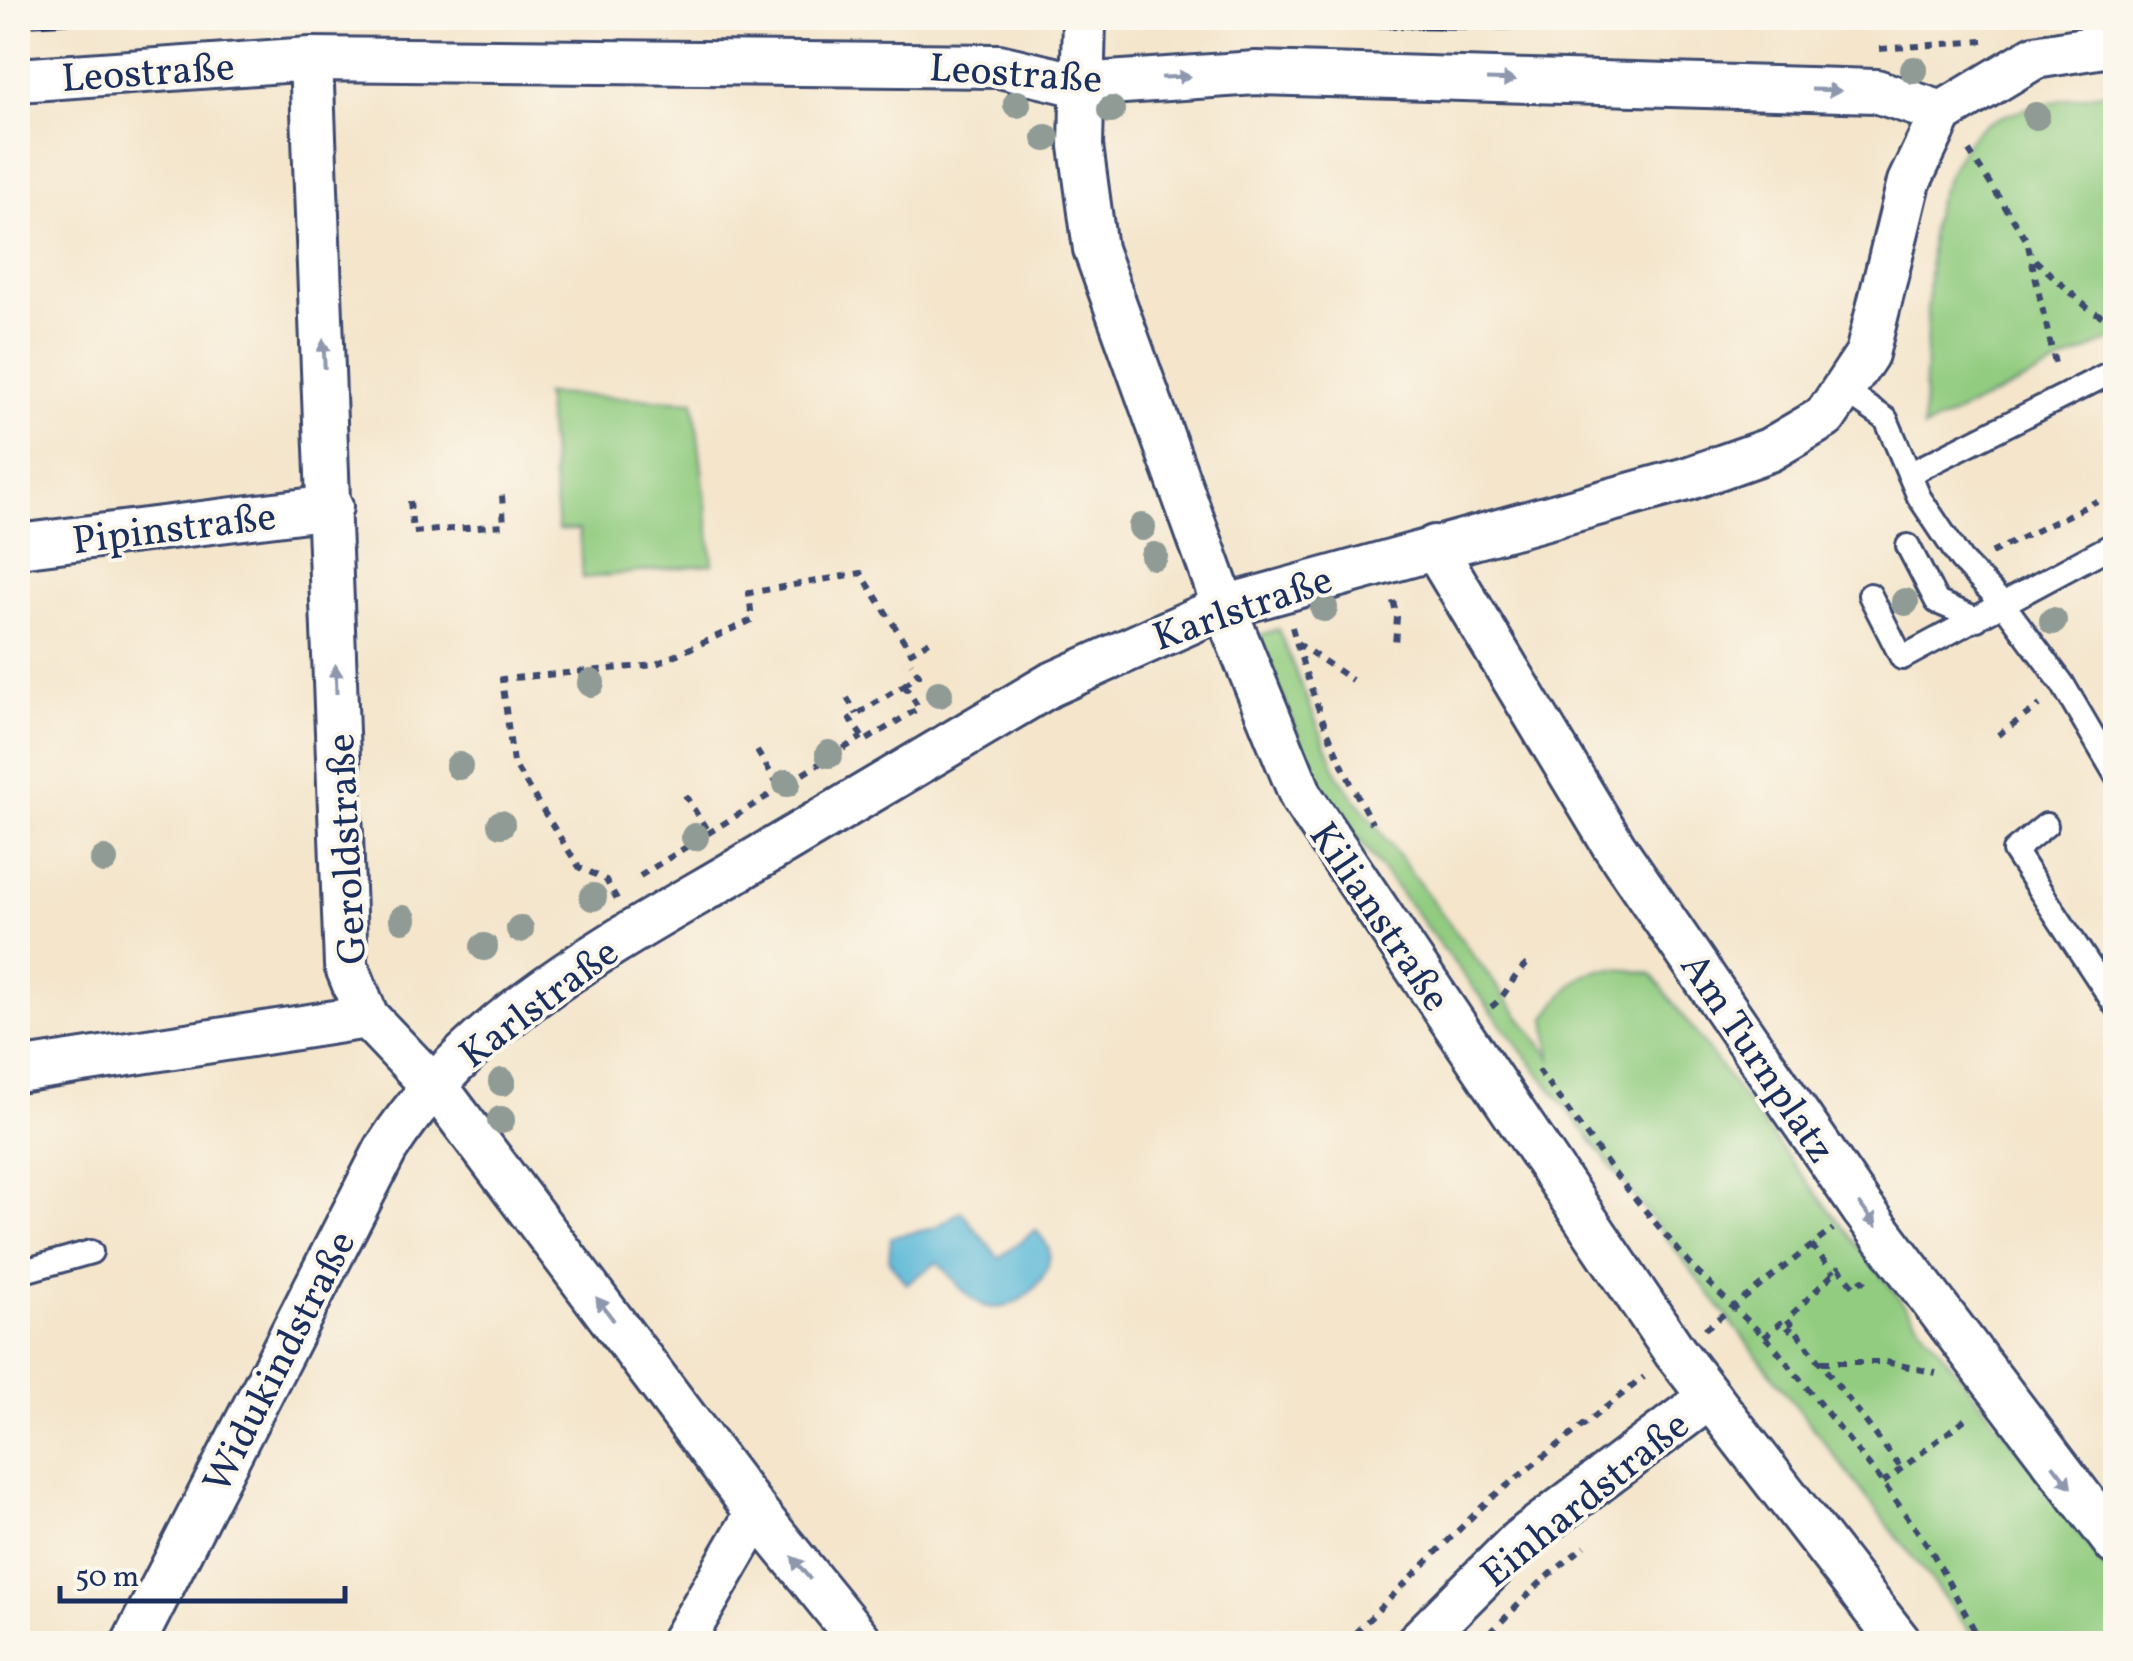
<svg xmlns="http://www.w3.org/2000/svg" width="2133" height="1661" viewBox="0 0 2133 1661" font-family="Vollkorn,serif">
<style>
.green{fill:#92cc80;stroke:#567e6f;stroke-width:2.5}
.water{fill:#59b7d7;stroke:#3a739a;stroke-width:2.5}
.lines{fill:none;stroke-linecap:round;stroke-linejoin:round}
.lane-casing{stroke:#3c4a6e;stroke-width:28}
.street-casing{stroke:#3c4a6e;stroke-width:48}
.path{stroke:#3c4a6e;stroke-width:6;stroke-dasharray:8 8;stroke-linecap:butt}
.lane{stroke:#fff;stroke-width:22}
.street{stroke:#fff;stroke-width:42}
.rail-casing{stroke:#1b2f5e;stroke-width:11}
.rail{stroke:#fbf7ec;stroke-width:8;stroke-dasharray:22;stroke-linecap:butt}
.tree{fill:#909b95}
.oneway{fill:#8d97ae}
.labels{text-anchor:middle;stroke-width:8;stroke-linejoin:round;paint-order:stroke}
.street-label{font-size:40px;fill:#1b2f5e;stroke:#fbf7ec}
</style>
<rect width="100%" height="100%" fill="#fbf7ec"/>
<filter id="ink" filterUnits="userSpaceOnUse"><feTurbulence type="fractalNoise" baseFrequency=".01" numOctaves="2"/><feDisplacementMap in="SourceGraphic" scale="20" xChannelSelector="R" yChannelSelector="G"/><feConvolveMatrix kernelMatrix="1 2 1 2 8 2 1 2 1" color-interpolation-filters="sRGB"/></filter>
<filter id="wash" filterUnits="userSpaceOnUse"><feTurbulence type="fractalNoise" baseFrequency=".0048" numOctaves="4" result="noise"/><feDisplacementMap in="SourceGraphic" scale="40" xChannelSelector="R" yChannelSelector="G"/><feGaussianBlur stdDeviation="2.25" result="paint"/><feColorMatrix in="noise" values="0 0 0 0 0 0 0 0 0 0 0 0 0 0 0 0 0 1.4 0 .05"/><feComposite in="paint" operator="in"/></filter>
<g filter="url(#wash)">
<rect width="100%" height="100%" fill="#f4e5cb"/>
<path class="green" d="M2115 91V338L1923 429 1931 226C1938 196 1953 157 1974 134 1996 108 2082 96 2115 91Z
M545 394 694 401 713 564 583 578 579 530H558Z
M1278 629 1339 777 1551 1058 1546 1018C1579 969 1594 962 1652 974L1773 1138 2022 1454 2115 1583V1643H1979L1320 789 1258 636Z"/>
<path class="water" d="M961 1211 999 1258 1036 1230C1041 1236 1047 1243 1049 1250 1054 1279 1014 1316 985 1306 966 1298 951 1276 938 1262L906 1284 889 1261 891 1237 935 1228Z"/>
</g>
<g filter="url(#ink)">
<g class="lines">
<defs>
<path id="lane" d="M1843 390 1886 419 1919 497 1961 560 2004 605 2062 683 2116 775
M1909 474 2116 370
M1908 546 1937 602 1977 619
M1870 595 1902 658 2116 543
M2046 825 2014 851 2116 1006
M31 1269 91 1252"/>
<path id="street" d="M1084 18 1081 146 1095 249 1224 607 1302 798 1675 1352 1901 1644
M311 59 346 965 367 1017 448 1102 757 1513 863 1644
M18 80 311 59 999 66 1079 85 1256 73 1876 91 1942 113 2035 57 2116 44
M18 546 331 507
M1434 547 1614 846 1862 1208 2116 1544
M18 1071 367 1017
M133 1644 386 1149C471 1015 616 942 748 864 849 804 949 745 1050 685L1224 607 1687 479 1769 450 1825 417 1867 354 1909 182 1942 113
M681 1644 757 1513
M1416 1644 1519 1541 1710 1397"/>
</defs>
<use href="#lane" class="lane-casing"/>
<use href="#street" class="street-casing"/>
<path class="path" d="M1880 49 1983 41
M1969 151 2027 241 2056 368
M2035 260 2089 309 2116 324
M410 501 413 532 504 525 502 495
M1991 553 2097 501
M1393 601 1397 617 1395 645
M1292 627C1311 696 1337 761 1372 823
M1297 643 1352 680
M904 685 919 708 865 741 850 719Z
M904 685 919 675 911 663
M847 698 857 714
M1998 735 2040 705
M757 751 780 788
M685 795 709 833
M640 876 862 737
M617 899 606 880 579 867 513 763 502 679 654 665 752 620 749 593 861 573 911 652 935 638
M1491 1007C1510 993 1511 975 1531 961
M1538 1070 1618 1178 1695 1270 1772 1344 1883 1483 1931 1550 1982 1644
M1811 1245 1834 1273
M1866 1283 1863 1280 1854 1286 1839 1268 1787 1319 1901 1468
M1705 1329 1833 1229
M1764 1337 1780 1323 1787 1331 1792 1326
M1822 1362H1886L1936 1373
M1883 1483 1969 1416
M1344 1644 1490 1499 1644 1377
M1479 1644 1542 1581 1585 1546"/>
<use href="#lane" class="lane"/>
<use href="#street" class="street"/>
<defs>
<path id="rail" d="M1046 18 1503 25 1686 18
M18 22 89 18"/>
</defs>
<use href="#rail" class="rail-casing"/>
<use href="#rail" class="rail"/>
</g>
<g class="tree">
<circle cx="1914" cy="70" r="14"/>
<circle cx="1017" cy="104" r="14"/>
<circle cx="1111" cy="110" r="14"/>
<circle cx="2036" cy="116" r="14"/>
<circle cx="1046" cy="138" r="14"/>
<circle cx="1142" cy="527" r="14"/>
<circle cx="1154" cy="556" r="14"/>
<circle cx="1905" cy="602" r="14"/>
<circle cx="1324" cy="608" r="14"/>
<circle cx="2053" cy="621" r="14"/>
<circle cx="591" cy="683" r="14"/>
<circle cx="939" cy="694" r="14"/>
<circle cx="829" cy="754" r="14"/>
<circle cx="459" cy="766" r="14"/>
<circle cx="787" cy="783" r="14"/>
<circle cx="501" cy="824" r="14"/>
<circle cx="695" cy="837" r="14"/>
<circle cx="104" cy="860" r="14"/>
<circle cx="593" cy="897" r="14"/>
<circle cx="403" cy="919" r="14"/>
<circle cx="520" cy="929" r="14"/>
<circle cx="484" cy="947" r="14"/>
<circle cx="502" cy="1082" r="14"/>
<circle cx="501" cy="1120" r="14"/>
</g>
<defs><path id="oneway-solid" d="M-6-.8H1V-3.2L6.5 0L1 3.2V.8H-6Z" transform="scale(2.5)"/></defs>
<g class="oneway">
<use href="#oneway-solid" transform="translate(1176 77) rotate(-3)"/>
<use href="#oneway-solid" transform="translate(1501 80) rotate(2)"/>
<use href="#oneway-solid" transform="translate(1826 90) rotate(2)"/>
<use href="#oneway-solid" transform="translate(324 354) rotate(-93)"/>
<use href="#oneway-solid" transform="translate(336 679) rotate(-92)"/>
<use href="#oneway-solid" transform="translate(1868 1215) rotate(54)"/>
<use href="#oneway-solid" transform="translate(605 1309) rotate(-127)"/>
<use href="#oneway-solid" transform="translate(2062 1476) rotate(52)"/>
<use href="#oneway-solid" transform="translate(801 1568) rotate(-129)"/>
</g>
</g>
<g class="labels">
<g class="street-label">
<text transform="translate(148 71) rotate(-4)" y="14">Leostraße</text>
<text transform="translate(1016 72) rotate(4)" y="14">Leostraße</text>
<text transform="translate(174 527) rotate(-7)" y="14">Pipinstraße</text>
<text transform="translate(1242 607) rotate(-19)" y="14">Karlstraße</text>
<text transform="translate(345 849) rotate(-93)" y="14">Geroldstraße</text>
<text transform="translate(1381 916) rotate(56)" y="14">Kilianstraße</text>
<text transform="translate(538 1002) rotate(-37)" y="14">Karlstraße</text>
<text transform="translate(1759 1057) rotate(56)" y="14">Am Turnplatz</text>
<text transform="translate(278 1361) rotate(-63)" y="14">Widukindstraße</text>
<text transform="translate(1584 1498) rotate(-39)" y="14">Einhardstraße</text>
</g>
</g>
<rect width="2133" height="1661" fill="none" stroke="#fbf7ec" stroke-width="60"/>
<path d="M60 1586v15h285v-15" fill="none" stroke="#1b2f5e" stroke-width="5"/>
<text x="75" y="1586" font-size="30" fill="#1b2f5e" stroke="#fbf7ec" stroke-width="8" paint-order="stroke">50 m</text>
</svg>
